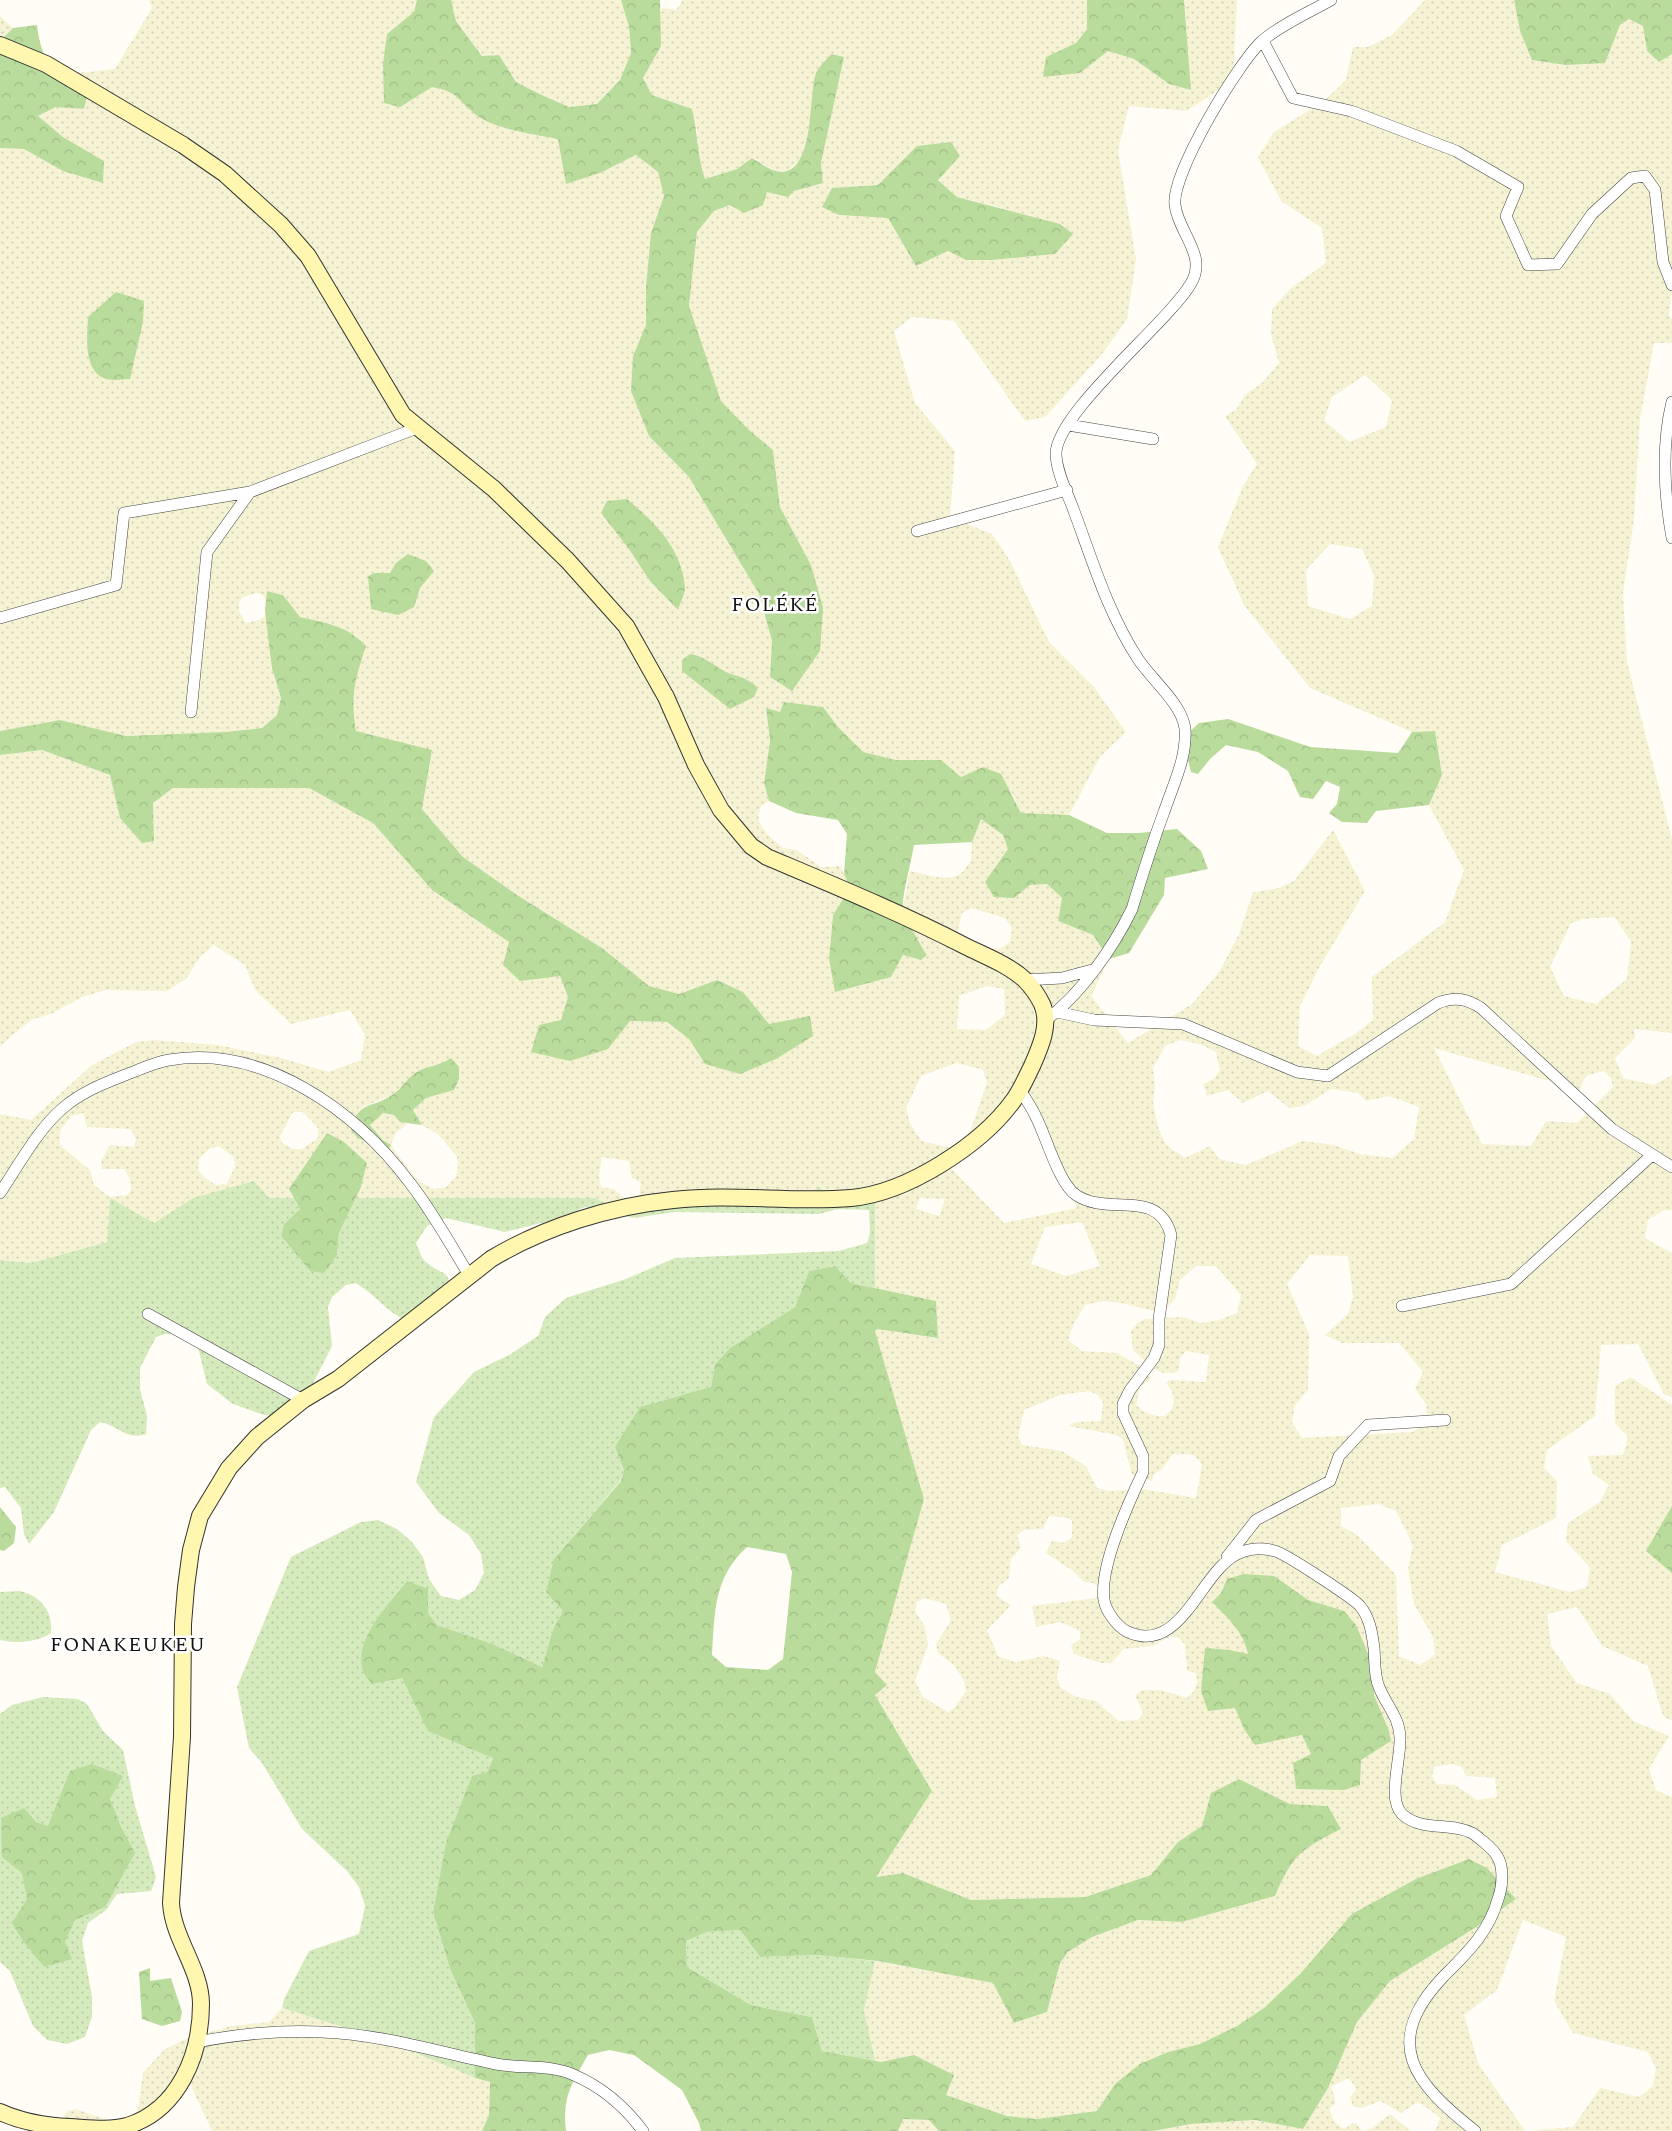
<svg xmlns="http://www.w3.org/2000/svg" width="1672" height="2131" viewBox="0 0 1672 2131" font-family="Spectral,serif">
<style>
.farmland{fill:url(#farmland-dots);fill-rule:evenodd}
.grass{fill:url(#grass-dots)}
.forest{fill:url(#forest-crowns);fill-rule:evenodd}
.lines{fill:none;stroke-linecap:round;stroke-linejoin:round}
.street-casing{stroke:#444;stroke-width:12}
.secondary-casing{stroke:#333;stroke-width:18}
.street{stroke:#fff;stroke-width:11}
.secondary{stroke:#fff6b0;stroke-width:16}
.labels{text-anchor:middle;stroke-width:5;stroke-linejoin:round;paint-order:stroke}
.quarter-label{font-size:20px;letter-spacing:1px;fill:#111;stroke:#fff}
</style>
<defs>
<pattern id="farmland-dots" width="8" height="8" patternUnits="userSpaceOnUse" patternTransform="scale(1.25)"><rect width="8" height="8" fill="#f6f3d4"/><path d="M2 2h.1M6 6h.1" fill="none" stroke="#d2cfb5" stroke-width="1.8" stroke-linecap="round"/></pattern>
<pattern id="grass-dots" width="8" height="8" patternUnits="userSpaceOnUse" patternTransform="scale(1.25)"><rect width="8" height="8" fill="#d5ebbd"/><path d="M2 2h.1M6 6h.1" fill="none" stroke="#b6c8a1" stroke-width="1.8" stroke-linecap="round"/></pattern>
<pattern id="forest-crowns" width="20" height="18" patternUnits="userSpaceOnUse" patternTransform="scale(1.25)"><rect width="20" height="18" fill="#b9dc9c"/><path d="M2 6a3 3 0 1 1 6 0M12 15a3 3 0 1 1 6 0" fill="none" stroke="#9ebc85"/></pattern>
</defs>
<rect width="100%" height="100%" fill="#fffdf5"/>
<path class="farmland" d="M149 0H417L415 12 387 34 400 107 432 86 450 90 480 118 519 132 558 139 602 172 636 155 658 172 664 196 651 233 646 286V325L633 356 649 436 689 477 759 594 772 641 770 676 811 565 780 507 773 450 748 429 721 401 700 342 689 306 697 232 714 211 767 192 794 191 823 183 821 163 844 57 816 72 812 114 802 158 789 170 776 171 752 158 737 169 705 179 699 161 697 129 692 109 652 95 643 77 661 46 659 18 662 8 676 10 683 0H1087V28L1076 43 1046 57 1080 73 1108 51 1134 59 1169 84 1191 90 1184 0H1237L1233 80 1187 111 1129 106 1118 150 1136 260 1127 319 1102 354 1045 417 1025 421 954 321 912 317 894 331 915 403 955 451 950 517 992 534 1010 561 1049 642 1093 686 1126 732 1100 757 1069 815 1021 813 1012 793 983 767 961 777 941 761 896 760 862 752 838 727 823 707 780 712 766 709 770 741 764 783 769 801 761 806 758 815 760 824 768 835 783 848 797 850 821 867 840 866 844 874 850 888 833 915 829 958 835 992 891 977 903 955 921 960 927 955 916 941 912 926 903 907 910 871 936 877 951 878 961 874 971 861 972 842 981 819 1003 835 1008 849 985 882 1014 898 1030 885 1047 884 1062 898 1058 921 1093 935 1109 959 1091 996 1128 1043 1192 1004 1219 972 1239 934 1253 892 1279 888 1294 881 1333 830 1365 891 1320 966 1300 1006 1298 1046 1317 1056 1355 1034 1373 1020 1372 977 1445 922 1464 870 1429 805 1442 775 1435 731 1412 732 1310 688 1244 605 1218 547 1243 486 1257 464 1225 416 1236 410 1245 395 1263 382 1279 363 1271 335 1272 309 1291 288 1326 263 1322 228 1281 201 1258 157 1274 132 1324 101 1346 80 1353 47H1368L1392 35 1425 0H1514L1520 31 1605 63 1620 25 1629 18 1643 26 1647 51 1659 61 1672 54V289L1669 315 1672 319V343H1654L1640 419 1634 519 1623 593 1627 662 1672 839V1033L1634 1029 1635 1038 1615 1058 1623 1078 1654 1085 1672 1075V1210H1664L1648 1220 1645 1238 1672 1253V1397L1664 1394 1638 1344 1601 1345 1595 1416 1547 1450 1544 1468 1557 1481 1556 1518 1502 1545 1495 1572 1570 1592 1587 1587 1590 1568 1566 1541 1568 1523 1600 1502 1609 1485 1593 1474 1588 1456 1623 1455 1628 1437 1615 1423V1386L1631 1377 1672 1405V1721L1663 1716 1648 1666 1602 1646 1577 1607 1547 1614 1551 1646 1577 1683 1610 1694 1633 1721 1669 1736 1649 1769 1656 1790 1672 1797V2131H1530L1573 2127 1600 2088 1639 2097 1653 2086 1656 2069 1648 2052 1573 2033 1554 2001 1566 1937 1523 1920 1497 1990 1464 2015 1479 2065 1525 2131H1434L1437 2127 1440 2118 1422 2104 1417 2103 1401 2113 1380 2101 1362 2108 1353 2106 1350 2097 1356 2090 1355 2086 1348 2078 1331 2087 1336 2103 1329 2109 1334 2121 1341 2127 1345 2129 1352 2123 1357 2124 1362 2131H1153L1191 2124 1255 2120 1303 2129 1328 2088 1357 2022 1390 1981 1478 1926 1516 1899 1487 1868 1301 1973 1264 2008 1237 2026 1200 2044 1168 2052 1115 2084 1097 2111 1037 2119 1007 2116 946 2095 914 2055 881 2062 875 2061 863 2010 875 1961 994 1983 1014 2023 1047 2012 1060 1963 1068 1952 1092 1937 1138 1920 1182 1922 1275 1896 1288 1866 1308 1846 1341 1829 1328 1806 1290 1804 1239 1779 1211 1793 1202 1826 1178 1842 1151 1875 1085 1897 971 1900 903 1873 875 1877 932 1791 875 1695 886 1686 875 1672 924 1499 875 1331 877 1329 938 1338 936 1301 875 1288V1199L796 1201 756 1208 719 1198H639L641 1182 632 1178 629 1161 602 1157 599 1177 601 1187 614 1189 624 1198 611 1207 596 1198H355L361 1187 367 1163 327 1134 290 1189 294 1198H193L154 1223 110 1199 107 1242 31 1263 0 1260V1114L31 1120 92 1065 136 1042 154 1040 218 1045 281 1058 328 1072 361 1060 365 1035 350 1010 291 1024 255 990 245 965 214 945 200 957 186 979 167 991 106 990 82 997 53 1013 31 1020 0 1046V755L42 750 110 775 120 817 154 841 153 803 173 788H309L373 823 432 890 560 976 568 997 561 1021 539 1025 531 1052 608 1049 630 1021 667 1022 689 1039 705 1064 769 1024 743 992 717 980 679 994 649 986 602 948 517 895 463 857 422 809 432 751 356 731 352 708 353 683 366 646 357 636 327 623 300 617 283 595 267 591 266 601 263 595 256 593 243 597 239 603V611L246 623 259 620 266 615 272 668 281 698 277 715 262 728 225 732 126 736 60 720 0 731V148L24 149 63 171 104 161 63 137 38 116 56 107 84 109 51 70 78 73 115 69 152 8ZM960 156 938 179 957 197 999 207 1055 254 992 260H966L948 251 916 265 888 218 839 215 832 188 878 185 898 168ZM1365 375 1392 400 1386 427 1349 442 1324 420 1332 397ZM1330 544 1362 549 1374 575 1372 606 1350 619 1308 606 1306 570ZM971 908 1005 918 1012 928 1010 942 999 949 977 947 961 939 958 930 962 913ZM1614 917 1631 941 1627 979 1596 1004 1564 996 1550 967 1571 923 1583 919ZM987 986 1004 989 1005 1015 986 1030 957 1029 959 996ZM1180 1040 1200 1044 1216 1052 1220 1071 1213 1079 1203 1084 1207 1096 1228 1090 1243 1103 1268 1091 1289 1108 1304 1106 1331 1089 1358 1093 1366 1101 1389 1096 1419 1107 1414 1139 1392 1158 1360 1154 1334 1145 1303 1141 1246 1165 1219 1159 1210 1146 1185 1158 1166 1145 1158 1127 1153 1103 1155 1084 1153 1068 1165 1046ZM1434 1048 1581 1090 1582 1082 1588 1075 1604 1071 1611 1078 1613 1087 1577 1123 1546 1121 1531 1146 1482 1144ZM451 1059 454 1090 426 1098 413 1110 422 1125 439 1135 457 1157 458 1166 456 1176 446 1187 434 1189 420 1182 408 1169 391 1145 395 1134 408 1123 400 1122 394 1115 383 1113 375 1118 370 1124 383 1140 391 1145 351 1131 354 1118 363 1107 392 1095 416 1073 441 1065ZM957 1063 983 1070 987 1082 971 1129 963 1141 951 1148 922 1141 910 1124 906 1108 921 1076ZM1034 1105 1077 1208 1004 1223 949 1166 1014 1109ZM293 1112H303L318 1128V1138L302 1149H293L282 1143 280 1136ZM83 1113 87 1127 131 1129 136 1139 134 1147 110 1145 101 1161 102 1169H124L130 1179 131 1190 127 1195 110 1197 94 1185 90 1170 60 1145V1131L71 1116ZM219 1146 234 1157 235 1167 226 1184 216 1185 204 1177 198 1170 199 1159 209 1149ZM920 1198 945 1199 939 1216 916 1209ZM1082 1222 1100 1266 1066 1276 1031 1264 1045 1227ZM1310 1255 1348 1256 1353 1296 1348 1314 1325 1335 1342 1343H1399L1423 1372 1415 1389 1426 1404 1428 1423 1412 1432 1302 1438 1292 1422 1295 1405 1308 1390 1309 1334 1287 1284ZM1196 1266H1216L1241 1295 1237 1313 1219 1320 1201 1323 1183 1317 1145 1319 1137 1323 1131 1331 1133 1350 1151 1367 1163 1373 1178 1372 1180 1358 1186 1351 1209 1355 1206 1382 1169 1380 1166 1383 1172 1391 1174 1401 1172 1409 1165 1416H1156L1143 1411 1136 1405 1140 1387 1151 1379 1143 1368 1117 1353 1082 1351 1068 1340 1074 1323 1085 1305 1103 1301 1122 1303 1161 1313 1175 1299 1180 1280ZM1089 1391 1098 1395 1103 1403 1101 1421 1076 1422 1068 1426 1116 1435 1123 1439 1132 1475 1152 1481 1154 1474 1162 1469 1173 1454 1194 1455 1202 1464 1196 1498 1143 1489 1108 1491 1097 1488 1086 1466 1062 1451 1022 1445 1018 1437 1024 1410 1060 1395ZM1379 1504 1396 1511 1413 1545 1408 1568 1414 1604 1433 1637 1435 1655 1420 1665 1399 1656 1396 1575 1357 1535 1341 1526V1508ZM1049 1516 1068 1518 1072 1521V1537L1065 1543 1052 1541 1046 1553 1073 1571 1084 1582 1093 1583 1100 1589 1096 1598 1032 1606 1036 1627 1060 1622 1080 1631V1639L1071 1645 1074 1654 1101 1663H1111L1124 1649 1153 1646 1169 1637H1178L1185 1645 1187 1671 1196 1673 1197 1682 1194 1691 1187 1698 1161 1690H1142L1135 1695 1143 1713 1138 1720 1119 1721 1096 1701 1076 1697 1061 1688 1057 1679 1060 1661 1044 1656 1015 1662 998 1656 987 1630 1011 1605 996 1596 998 1587 1009 1578 1011 1559 1021 1548 1017 1535 1024 1530 1043 1529ZM925 1598 946 1604 951 1621 936 1644 938 1653 954 1665 964 1681 966 1691 955 1707 948 1712 923 1697 915 1681 928 1645 925 1627 915 1611 917 1602ZM1452 1764 1462 1767 1466 1776 1495 1778 1497 1797 1477 1800 1455 1785 1437 1784 1432 1776 1434 1767Z
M451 0H621L629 27 631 53 620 80 597 104 569 107 516 82 499 55 483 56 456 21Z
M0 16 13 28 0 41Z
M282 2008 390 2042 475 2078 490 2082 489 2115 482 2131H212L190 2084 159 2114 134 2131 63 2119 67 2111 76 2109 110 2121 133 2117 138 2109 143 2073 164 2050 185 2039 231 2026 269 2022Z
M1390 2114 1411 2131H1364L1371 2129Z
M902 2119 929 2120 939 2131H898Z"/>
<path class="grass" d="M254 1181 269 1198H294L300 1209 284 1224 281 1236 310 1271 337 1255 339 1233 355 1198H596L611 1207 624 1198H719L756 1208 796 1201 820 1187 836 1206 875 1198V1288L851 1283 835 1266 809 1271 795 1307 730 1348 715 1364 711 1387 685 1396 615 1447 624 1470 621 1480 554 1559 563 1611 553 1629 542 1667 493 1644 437 1625 428 1613V1589L362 1670 402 1678 429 1731 493 1757 487 1772 472 1777 446 1842 433 1912 450 1969 475 2023V2078L390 2042 282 2008 284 1999 309 1951 359 1934 365 1906 359 1887 347 1871 302 1829 262 1763 249 1748 237 1687 291 1557 361 1522 378 1520 397 1529 411 1541 423 1557 429 1579 441 1596 459 1600 475 1590 484 1573 481 1554 469 1535 439 1513 416 1482 434 1417 474 1372 509 1355 538 1336 545 1317 566 1298 626 1279 675 1258 839 1251 867 1243 870 1233 869 1210 838 1209 819 1214 674 1212 634 1218 585 1207 557 1219 505 1232 446 1218 427 1226 416 1243C419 1249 421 1258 426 1262 446 1279 448 1265 452 1299L409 1321C387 1314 375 1293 355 1283L346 1285 332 1297 328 1307 332 1346 308 1393 275 1416 264 1415 233 1404 207 1384 195 1335 165 1334 156 1337 140 1368V1389L147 1416 146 1434C126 1441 118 1425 100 1422L91 1430 54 1512 29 1544 24 1534 21 1508 5 1487 0 1488V1260L31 1263 107 1242 110 1198 154 1223 193 1198Z
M20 1591C41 1596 53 1611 51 1633 38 1642 16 1644 0 1640V1592Z
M43 1697 78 1699 87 1704 103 1731 123 1750 135 1806 156 1877 151 1891 117 1894 106 1910 88 1923 82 1941 92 1997V2017L85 2037 67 2044 47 2040 33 2026 10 1971 0 1962V1714L12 1705Z
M740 1930 760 1957 816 1955 875 1961 864 2010 875 2061 822 2051 812 2017 751 2005 687 1967 686 1941 707 1932Z"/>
<path class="forest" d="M417 0H451L456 21 482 56 499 55 516 82 540 94 569 107 597 104 620 80 631 53 629 27 621 0H660L661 46 643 78 652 95 692 109C698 132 697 157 705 179L737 169 752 158C759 162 768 169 776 171 816 180 808 94 816 73 819 66 827 60 831 54L844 57 821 163 823 183 794 191 788 197 767 192 763 205 744 213 730 205 714 211 697 232 689 306 721 401 748 429 773 450 780 507 811 565 823 608 820 651 792 691 770 677 772 641 759 594 689 477 649 436 631 391 633 356 646 325V286L651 233 664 196 658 172 636 155 602 172 566 184 558 139C537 135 496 129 479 117 458 102 461 92 432 87L400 107 384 103 383 64 387 34 414 12Z
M1087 0H1184L1191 90 1169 84 1134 59 1108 51 1080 73 1043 77 1046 57 1076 43 1087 29Z
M1514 0H1672V54L1659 62 1647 51 1643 26 1629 19 1620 25 1605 63 1566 65 1532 60 1520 31Z
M37 25C42 67 56 73 87 96L84 109 56 107 38 116 63 137 104 161 103 183 63 171 24 149 0 148V41L13 28Z
M951 142 960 156 938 180 957 197 1060 224 1073 234 1055 254 992 260H966L948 251 916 266 888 218 839 215 822 207 832 188 878 185 917 146Z
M116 292 144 301 143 322 130 379C123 379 113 381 106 379 83 372 87 336 88 317Z
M627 499C655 523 682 548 685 588 685 594 680 603 678 610L650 581 629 549 601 513 607 501Z
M408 554 426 561 434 571 420 588 414 607 398 615 371 609 368 576 375 573H390L396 563Z
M267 591 283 595 300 617C324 622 350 627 366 646 355 680 350 695 356 731L432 750 422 809 463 857 517 895 602 948 649 986 679 994 717 980 743 992 769 1024 810 1016 813 1036 776 1059 740 1074 705 1064 689 1039 667 1022 630 1021 608 1049 570 1061 531 1052 539 1025 561 1020 568 997 560 976 520 981 503 965 509 942 432 890 373 823 309 788H173L153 803 154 841 142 843 120 818 110 775 42 750 0 755V731L60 720 126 736 225 732 262 728 277 715 281 698 272 668 268 637 265 610Z
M690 654C703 656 711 663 722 670 737 678 743 674 758 688L754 697 730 709 682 671V660Z
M784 702 823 707 838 727 863 752 896 760H941L961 777 983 767 1001 774 1021 813 1069 815 1107 833H1139L1177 829 1201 851 1208 869 1165 878 1164 895 1129 953 1109 959 1093 935 1058 921 1062 898 1047 884 1030 885 1014 898 994 897 985 882 1008 849 1003 835 981 819 972 842 914 845C912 858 902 897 903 906 904 915 921 947 927 955L921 960 903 955 891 977 835 992 829 959 833 915 850 888 844 874 847 834 838 820 796 813 769 801 764 783 770 741 766 708 780 712Z
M1228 719 1310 747 1398 753 1412 732 1435 731 1442 775 1429 805 1376 811 1367 823 1342 822 1329 813 1337 804 1340 787 1326 781 1313 799 1300 797 1288 771 1258 752 1226 745 1210 759 1198 774 1191 772 1186 752V735L1199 723Z
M451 1058 459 1067V1079L454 1090 426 1098 413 1110 422 1125 400 1122 394 1115 383 1113 370 1125 383 1140 391 1145 388 1150 358 1138 351 1130C358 1100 372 1109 392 1095 401 1089 407 1079 415 1073 426 1066 440 1066 451 1058Z
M327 1133 344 1142 367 1163 361 1187 339 1233 337 1255 324 1273 310 1271 281 1236 284 1224 300 1209 289 1189Z
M835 1266 851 1283 936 1301 938 1338 877 1329 875 1331 924 1499 875 1672 887 1685 875 1695 932 1791 876 1877 903 1873 971 1900 1085 1897 1151 1875 1178 1842 1202 1826 1211 1793 1239 1779 1290 1804 1328 1806 1341 1829C1300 1850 1293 1854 1275 1896L1182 1922 1138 1920 1092 1937 1068 1952 1060 1963 1047 2012 1014 2023 993 1983 878 1961 816 1955 760 1957 740 1930 707 1932 686 1941 687 1967 751 2005 812 2017 822 2051 881 2062 914 2055 954 2075 946 2095 1007 2116 1037 2119 1097 2111 1115 2084 1140 2064 1168 2052 1200 2044 1237 2026 1264 2008 1301 1973 1352 1914 1416 1879 1469 1859 1487 1868 1516 1899 1478 1926 1390 1981 1357 2022 1328 2088 1303 2129 1255 2120 1191 2124 1153 2131H939L929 2120 903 2119 898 2131H701L699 2123 682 2090 634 2055 609 2050 588 2055C572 2083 562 2097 566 2131H482L489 2115 490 2082 475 2078V2023L450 1969 433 1912 446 1842 472 1776 487 1772 493 1758 428 1731 402 1678 372 1684C369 1680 363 1674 362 1668 356 1635 389 1605 407 1581L428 1589V1613L437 1625 493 1644 542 1667 553 1629 563 1611 546 1592 554 1559 621 1481 624 1470 615 1447 640 1407 711 1387 715 1364 730 1348 795 1307 809 1271ZM747 1547 786 1554 792 1572 783 1659 768 1670 726 1667 712 1655C715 1613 713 1578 747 1547Z
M1672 1506V1573L1646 1551Z
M0 1507 16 1527 14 1543 4 1551 0 1550Z
M1244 1574 1274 1576 1308 1600 1344 1611 1356 1625 1372 1663 1374 1695 1389 1731 1391 1741 1361 1760 1360 1785 1344 1790 1296 1789 1293 1763 1311 1754 1302 1735 1255 1745 1244 1729 1235 1708 1208 1711 1201 1691 1205 1648 1230 1650 1248 1654C1244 1632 1227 1617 1212 1602L1221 1593 1227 1579Z
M92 1764 123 1776 110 1799 121 1827 135 1853 105 1907 75 1920 65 1942 72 1959 44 1967 23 1941 12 1923 27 1899 22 1873 2 1857 1 1818 24 1808 36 1822 48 1826 70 1771Z
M150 1968V1981L171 1978 182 2012 180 2021 162 2026 142 2019 139 1972Z"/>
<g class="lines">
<defs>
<path id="street" d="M1263 41 1293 98 1351 111 1456 151 1518 187 1506 216 1528 265 1557 264 1592 214 1631 178 1645 176 1655 190 1663 262 1672 285
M1672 402C1661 447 1664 493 1672 538
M1068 425 1153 439
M917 531 1067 490
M0 618 116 585 124 513 250 492 417 428
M191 712 207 552 250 492
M1025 980 1062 978 1092 970
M1057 1012 1094 1020 1183 1024 1297 1072 1328 1076 1438 1003C1454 997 1466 998 1481 1008L1612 1129 1672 1167
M1046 1020C1081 994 1113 948 1132 909 1142 876 1152 844 1164 812 1173 785 1187 758 1185 729 1183 705 1151 679 1138 659 1108 613 1093 562 1074 511 1068 494 1057 474 1056 455 1054 415 1166 324 1190 285 1209 256 1178 233 1175 205 1171 174 1238 63 1262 41 1282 24 1308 13 1331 0
M1020 1090C1026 1099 1032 1108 1036 1117 1046 1136 1059 1184 1076 1195 1109 1217 1158 1187 1171 1235L1159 1319V1345L1154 1358 1130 1390 1123 1404V1413L1143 1456V1472C1129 1502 1099 1567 1104 1600 1106 1611 1116 1625 1126 1631 1183 1659 1201 1565 1242 1552 1252 1548 1264 1548 1275 1551 1286 1554 1353 1598 1360 1606 1370 1618 1372 1633 1374 1648 1375 1660 1374 1676 1379 1687 1386 1705 1400 1718 1400 1738 1401 1759 1387 1799 1402 1814 1421 1832 1451 1822 1472 1833 1477 1836 1481 1840 1485 1843 1493 1850 1499 1856 1501 1866 1503 1878 1502 1888 1498 1899 1489 1932 1467 1953 1444 1976 1380 2043 1414 2083 1475 2131
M0 1193C18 1166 39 1128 63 1108 84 1090 108 1082 133 1072 145 1067 157 1062 169 1060 264 1044 356 1111 410 1183 432 1211 450 1244 469 1275
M1402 1306 1511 1284 1652 1155
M148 1314 303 1400
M1227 1557 1256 1520 1330 1481 1339 1456 1368 1425 1445 1420
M197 2042C239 2034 279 2030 321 2032 380 2034 438 2052 496 2064 522 2069 550 2064 574 2075 602 2087 625 2107 643 2131"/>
<path id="secondary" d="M0 45 46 64 183 145 225 174 281 225 308 256 403 415 494 489 568 561 626 626 666 697 696 765 721 810 751 846 767 857C833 885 901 913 965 946 985 956 1009 965 1025 980 1032 987 1038 996 1042 1004 1051 1024 1040 1048 1032 1066 1026 1078 1021 1090 1013 1101 981 1145 907 1193 851 1198 792 1203 732 1193 673 1200 611 1206 544 1227 491 1259L338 1379 303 1400 257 1437 229 1468 200 1516 191 1550 186 1587 183 1624 182 1737 171 1903C173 1939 201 1969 201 2004 201 2054 179 2110 127 2126 109 2131 88 2128 70 2127 46 2126 22 2122 0 2112"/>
</defs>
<use href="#street" class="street-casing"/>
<use href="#secondary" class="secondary-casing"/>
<use href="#street" class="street"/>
<use href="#secondary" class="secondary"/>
</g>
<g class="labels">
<g class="quarter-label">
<text x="775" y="611">FOLÉKÉ</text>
<text x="128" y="1651">FONAKEUKEU</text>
</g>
</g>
</svg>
